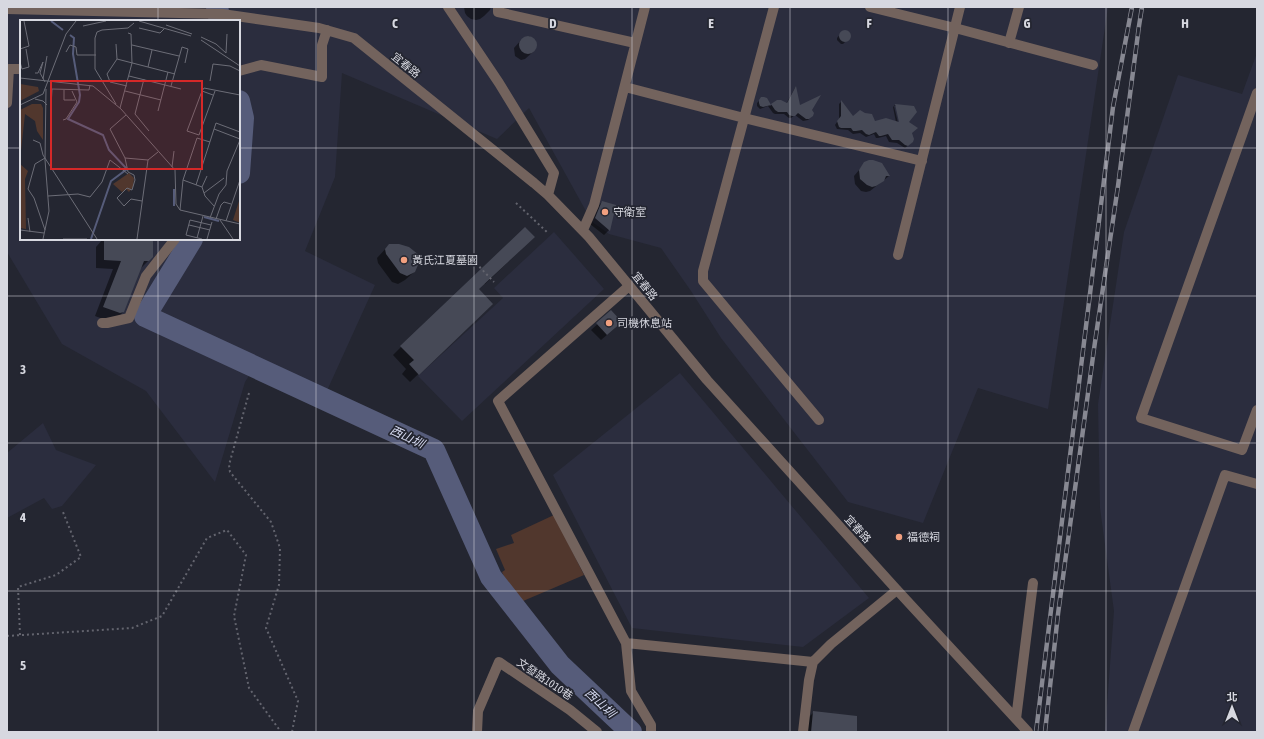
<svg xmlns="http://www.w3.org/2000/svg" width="1264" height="739" viewBox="0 0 1264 739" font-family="'Asap Condensed','Noto Sans TC',sans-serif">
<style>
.built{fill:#2b2d3e;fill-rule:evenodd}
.green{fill:#51372d}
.shadow{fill:#0007;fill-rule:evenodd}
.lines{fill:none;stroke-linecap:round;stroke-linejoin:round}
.river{stroke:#565c7a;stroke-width:22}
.building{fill:#464956}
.path{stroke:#63646e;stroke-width:2;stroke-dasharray:2 3;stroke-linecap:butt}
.minor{stroke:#73635d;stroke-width:10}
.rail-casing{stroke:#878892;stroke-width:4.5}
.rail{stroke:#242631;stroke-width:3;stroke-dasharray:9;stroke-linecap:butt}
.grid{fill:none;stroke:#d7d8e0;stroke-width:1;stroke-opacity:0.55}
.poi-dot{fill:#f2a07f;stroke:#242631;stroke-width:1.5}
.labels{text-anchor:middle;stroke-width:3.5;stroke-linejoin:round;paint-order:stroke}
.street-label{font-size:11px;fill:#d7d8e0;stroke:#242631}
.poi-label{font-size:11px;fill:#d7d8e0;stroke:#242631;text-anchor:start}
.water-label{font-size:12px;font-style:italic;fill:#d9ddf4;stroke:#242631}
.inset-river{fill:none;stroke:#565c7a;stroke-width:2}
.inset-road{fill:none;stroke:#6c6d77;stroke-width:1}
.view{fill:#d62828;fill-opacity:0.15;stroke:#d62828;stroke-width:2}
.inset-edge{fill:none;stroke:#d7d8e0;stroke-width:2}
.grid-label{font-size:13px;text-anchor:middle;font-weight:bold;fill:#d7d8e0;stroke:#242631;stroke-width:3.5;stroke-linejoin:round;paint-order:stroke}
</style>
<rect width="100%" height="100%" fill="#242631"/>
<path class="built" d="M8 7H1108L1048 409 978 388 923 523 848 502 721 338 691 291 661 248 609 234 592 222 529 108 497 139 342 73 335 177 305 251 375 285 325 395 258 362 245 382 215 482 146 391 62 344 7 252ZM21 21H239V239H21Z
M1257 53V732H1105L1114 611 1100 508 1098 404 1124 232 1178 75 1242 94Z
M554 232 604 289 462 421 418 376 503 298 494 288Z
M680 373 869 598 803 647 632 628 553 475Z
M43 423 56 450 96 465 62 506 52 509 44 498 7 518V453Z"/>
<path class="green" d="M554 515 584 575 516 604 502 572 505 570 496 549 514 543 511 535Z"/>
<path class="shadow" d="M464 7H491L490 10 484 16 480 19 476 20 471 19 467 16 465 13Z
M843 31 849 32 850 37 843 44H841L837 40V38Z
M529 36 535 40 536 48 534 51 525 59 521 60 515 56 514 48 522 39Z
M795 88 800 107 811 110V117L808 120 803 121 795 115 791 118H789L784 114H775L773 113 768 106 760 109 757 106V103L762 98 766 99 770 106 778 101 786 104Z
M841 102 853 118 860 112 864 114 872 115 874 123 886 119 896 122 893 107 895 105 913 107 916 112 907 122 917 128 911 133 912 139V142L905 148 897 143 889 142 886 136 878 138H876L874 134 866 137 860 133 853 134 848 130 837 129 835 125 839 119V104ZM894 106H897L901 127H899Z
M865 163 889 176 870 191 866 192 861 191 855 184 854 176Z
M602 202 615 206 609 230 604 235 590 224 597 207Z
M103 239H152L149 260 140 269 123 312 115 321 111 322 95 316 113 269 96 268V247Z
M389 245 414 272 405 280 398 284 392 282 378 263 377 258Z
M525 246 485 284 484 283 477 290 483 312 410 382 402 374 406 369 393 355 401 347Z
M611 312 615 328 601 340 591 330Z
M813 713 856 731H861L860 732H804L805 721Z"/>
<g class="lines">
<path class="river" d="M217 7 220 21
M239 101 243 118 239 173
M192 239 145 316 434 450 491 577 560 665 631 732"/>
</g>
<path class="building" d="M839 36a6 6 0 1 1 12 0a6 6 0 1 1-12 0Z
M519 45a9 9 0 1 1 18 0a9 9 0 1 1-18 0Z
M796 86 800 105 821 95 812 110 814 113 813 116 809 119H806L798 113 795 116H792L789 115 787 112H778L775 110 771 104 777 100H781L787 103Z
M761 97H764L767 98 771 105 763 107 760 106 759 103V100Z
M841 100 853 116 860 110 865 113 872 114 875 121 886 118 899 122 895 104 914 106 917 112 909 122 918 128 912 133 914 139 913 142 908 146 905 145 899 140H892L888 134 881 136H879L876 132 869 135 866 134 862 130 856 131H853L851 128H841L839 127 837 121 841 116Z
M869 160H873L882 163 890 176H886L884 181 876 186 872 187 867 185 860 179 859 170 864 162Z
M602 201 616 205 610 231 595 218Z
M525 227 535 237 479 289 493 304 419 375 409 364 414 360 400 346Z
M104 239H153V257L149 261H144L124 312 120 313 103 307 121 261 104 260Z
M389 244H399L409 247 419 255 418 265 415 272 407 276 400 273 386 254 385 249Z
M611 310 622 322 607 335 596 323Z
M813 711 857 716V732H811Z"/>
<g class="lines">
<path class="path" d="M516 203 548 233
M469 256 494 282
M249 393 229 465 230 472 271 522 280 548 279 585 266 628 298 701 292 732
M20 635 18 587 56 575 81 557 63 512
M7 636 132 628 162 616 207 538 227 530 246 555 234 616 249 688 281 732"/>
<path class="minor" d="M448 7 499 83 554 173 548 195
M498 7V12L635 43
M774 7 703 271V281L819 420
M870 7 955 28 1093 65
M7 9 222 14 319 28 354 38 534 183 548 195 589 237 707 380 897 590 1028 732
M1009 43 1019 7
M239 71 261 65 322 77V45L327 30
M625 87 744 118 922 161
M1257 93 1141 418 1242 450 1257 410
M7 103 9 69H21
M583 230 594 205 645 7
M898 255 960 7
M629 286 498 401 626 643 631 691 651 725V732
M102 323H107L129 318 146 276 175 239
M626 643 813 662
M1016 719 1033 583
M477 732 478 711 499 662 570 710 597 732
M803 732 809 680 813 662 831 644 897 590
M1133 732 1225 475 1257 484"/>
<defs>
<path id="rail" d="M1036 732 1113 107 1132 7
M1045 732 1058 614 1094 349 1118 186 1139 26 1142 7"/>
</defs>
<use href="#rail" class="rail-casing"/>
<use href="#rail" class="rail"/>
</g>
<path class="grid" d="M158 7V21M316 7V732M474 7V732M632 7V732M790 7V732M948 7V732M1106 7V732M7 148H21M239 148H1257M158 239V732M7 296H1257M7 443H1257M7 591H1257"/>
<g class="poi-dot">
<circle cx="605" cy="212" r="4"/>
<circle cx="404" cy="260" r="4"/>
<circle cx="609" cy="323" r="4"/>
<circle cx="899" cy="537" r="4"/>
</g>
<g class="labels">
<g class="street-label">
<text transform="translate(406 65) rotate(39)" y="4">宜春路</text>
<text transform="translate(645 286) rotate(51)" y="4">宜春路</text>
<text transform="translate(858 529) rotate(48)" y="4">宜春路</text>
<text transform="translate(545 679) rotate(34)" y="4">文發路1010巷</text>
</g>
<g class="poi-label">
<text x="613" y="216">守衛室</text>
<text x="412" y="264">黃氏江夏墓園</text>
<text x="617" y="327">司機休息站</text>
<text x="907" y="541">福德祠</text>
</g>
<g class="water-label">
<text transform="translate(407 437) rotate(25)" y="4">西山圳</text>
<text transform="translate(600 703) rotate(43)" y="4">西山圳</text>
</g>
</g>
<g transform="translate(20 20)">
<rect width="220" height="220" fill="#242631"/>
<path d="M0 64 18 67 19 71 0 81ZM12 84H21L23 88V120L17 111 15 101 5 94 0 140V90ZM0 144 8 151 5 159 6 209 0 208ZM109 153 114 158 113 167 109 172 106 169 102 172 93 164ZM219 181 220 202H218L213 200Z" fill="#51372d"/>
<path class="inset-river" d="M31 1 43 10M50 15 54 18 53 34 60 75 59 82 48 99 83 115 89 130 107 149 91 161 71 219M154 186V169M184 197 199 201"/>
<path class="inset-road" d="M119 1 171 16M146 5 172 14M63 6 86 1M119 8 140 13 144 9M181 17 196 24 206 33M181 20 220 46M96 24 97 39 155 54M112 25 159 36M0 29 9 26 4 1M46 32 50 25 56 27 57 35H76M206 33 207 14M97 39 87 54 90 62 107 66M0 42 2 49 9 47 6 29M128 47 132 30M15 53H18L23 42 20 53 25 62M109 56 161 69M0 58 73 66 101 89 155 150 156 184 160 190 220 204M23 59 27 36M124 59 115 94 129 111M190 61 193 44 210 46 220 51M151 66 162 27 168 29 165 43M44 70V80H55M105 71 141 80M182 71 167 111 179 115 195 71M193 75 182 71 184 68 220 75M15 79 23 81 27 85M96 84 75 49V18L77 12 82 10 108 8 114 3M0 85 23 74 46 14 56 1M31 87 32 69 69 70 70 65M100 88 112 43 111 14 108 13M138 91 148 52M106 95 90 109 105 138 108 152 114 155 115 160 112 170 107 168 97 178 104 186 111 179 122 181M43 100 46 99 57 82 52 71M194 109 220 119M13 120 20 123 23 135 77 219M105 138 128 140M152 147 154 131M163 160 182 167 185 176 194 186M176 165 196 103 220 112M182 167 187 156M184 173 204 158M28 176 58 174 70 177 82 162 90 140 108 154M160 190 163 160 177 118 190 122M8 198 10 212M190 198 199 174 206 165 207 151 220 120M196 199 201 185 204 182 211 184M200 200 213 219M206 201 220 160M169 205 190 210M0 210 24 213M25 210 14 178 8 169 15 144 25 138M177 218 183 196M23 219 29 191 25 140 26 69M43 219H67M117 219 128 140 138 132M182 219 166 215 170 200 191 205M187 219 192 202"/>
<path class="view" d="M31 61H182V149H31Z"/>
<rect width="220" height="220" class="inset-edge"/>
</g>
<g class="grid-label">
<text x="395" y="28">C</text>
<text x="553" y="28">D</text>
<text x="711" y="28">E</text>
<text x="869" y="28">F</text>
<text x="1027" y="28">G</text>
<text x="1185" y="28">H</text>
<text x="23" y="374">3</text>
<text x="23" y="522">4</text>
<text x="23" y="670">5</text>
</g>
<rect width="1264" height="739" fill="none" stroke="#d7d8e0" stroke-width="16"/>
<g transform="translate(1232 707)" stroke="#242631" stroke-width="3" paint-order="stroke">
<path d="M0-3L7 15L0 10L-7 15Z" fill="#d7d8e0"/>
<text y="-6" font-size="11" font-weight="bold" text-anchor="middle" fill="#d7d8e0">北</text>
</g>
</svg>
